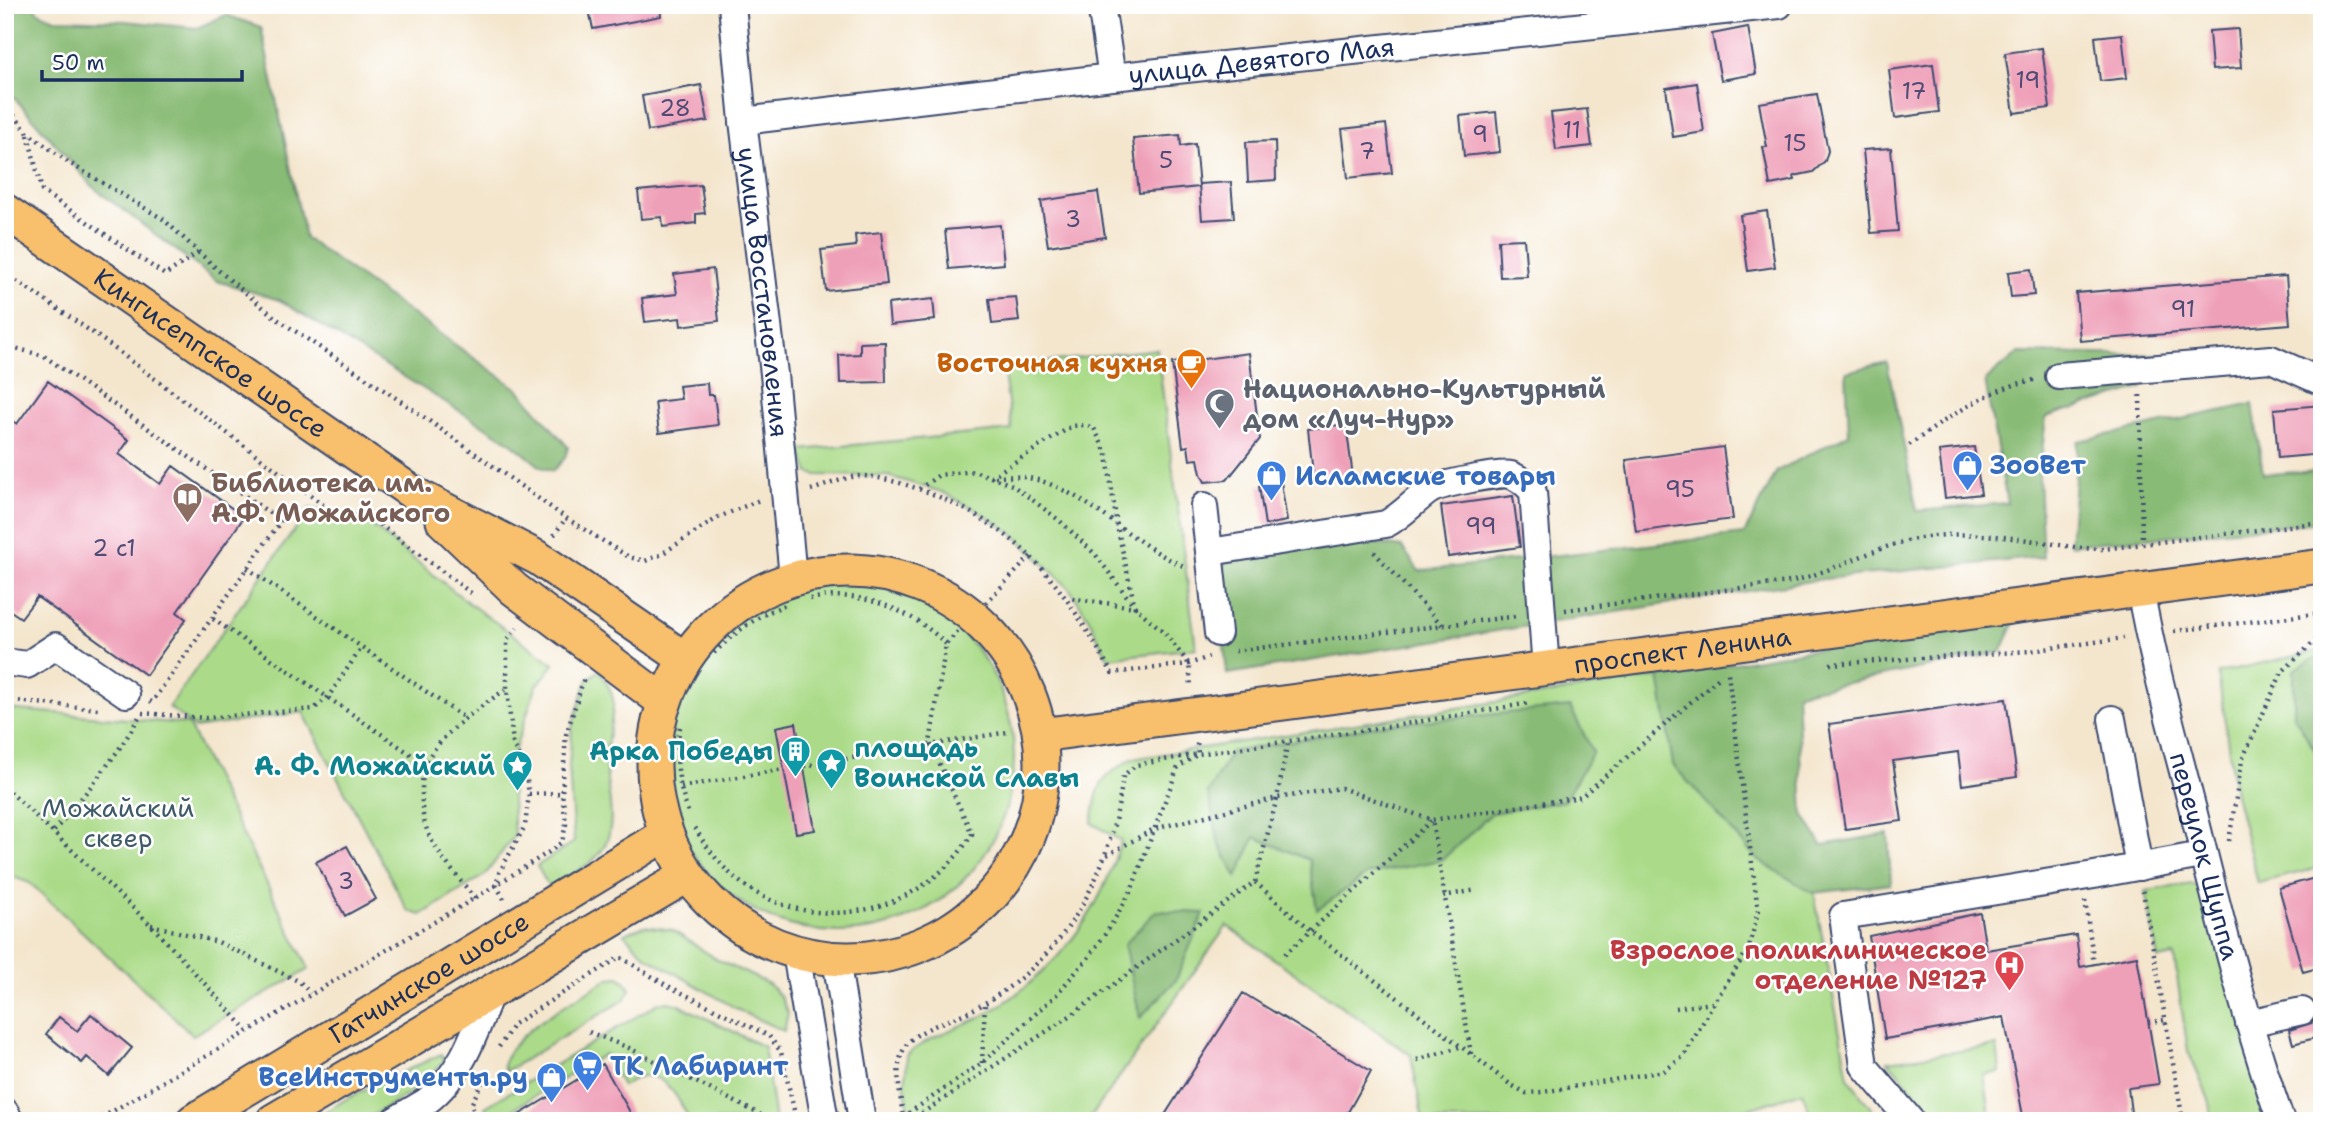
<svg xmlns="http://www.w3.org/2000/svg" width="2327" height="1126" viewBox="0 0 2327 1126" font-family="'Shantell Sans',sans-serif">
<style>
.green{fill:#abdb89;stroke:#638574;stroke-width:2}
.forest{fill:#88bb75;stroke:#52756a;stroke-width:2}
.building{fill:#efa0b9}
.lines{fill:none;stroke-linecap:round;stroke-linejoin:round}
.minor-casing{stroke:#3c4a6f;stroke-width:30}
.major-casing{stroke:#3c4a6f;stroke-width:37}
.path{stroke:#3c4a6f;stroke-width:4.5;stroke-dasharray:2 5;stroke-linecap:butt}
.minor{stroke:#fff;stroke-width:26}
.major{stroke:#f8bf6c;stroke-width:33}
.labels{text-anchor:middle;stroke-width:5;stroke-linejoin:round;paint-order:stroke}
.number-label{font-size:23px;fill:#504b75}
.street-label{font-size:26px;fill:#1b2f5e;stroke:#fff}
.food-label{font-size:26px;font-weight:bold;fill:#c56008;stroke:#fff;text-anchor:end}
.worship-label{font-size:26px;font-weight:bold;fill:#5b616d;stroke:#fff;text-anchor:start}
.shop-label{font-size:26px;font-weight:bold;fill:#366cbe;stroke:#fff;text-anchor:start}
.education-label{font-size:26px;font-weight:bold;fill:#785e54;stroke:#fff;text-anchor:start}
.culture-label{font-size:26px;font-weight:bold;fill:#0d838f;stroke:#fff;text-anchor:end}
.park-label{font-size:26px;fill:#3f5a69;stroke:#fff}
.health-label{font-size:26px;font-weight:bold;fill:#be3a42;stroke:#fff;text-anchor:end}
</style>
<rect width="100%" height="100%" fill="#fff"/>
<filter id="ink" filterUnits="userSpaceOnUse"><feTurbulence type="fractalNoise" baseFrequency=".0143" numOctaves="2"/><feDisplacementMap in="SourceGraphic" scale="14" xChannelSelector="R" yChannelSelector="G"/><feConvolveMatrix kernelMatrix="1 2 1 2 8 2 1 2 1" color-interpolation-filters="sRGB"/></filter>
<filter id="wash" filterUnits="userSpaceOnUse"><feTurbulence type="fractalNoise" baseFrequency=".00686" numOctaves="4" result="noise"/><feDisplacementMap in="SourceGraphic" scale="28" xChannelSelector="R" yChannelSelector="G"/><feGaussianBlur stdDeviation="1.57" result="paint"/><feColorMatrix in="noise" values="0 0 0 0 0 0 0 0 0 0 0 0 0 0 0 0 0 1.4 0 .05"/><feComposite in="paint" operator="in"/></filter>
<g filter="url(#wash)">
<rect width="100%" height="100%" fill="#f4e6cd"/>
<path class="green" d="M1157 349 1196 648 1108 658 1088 617 1069 588 1011 532 978 511 942 492 888 476 817 475 809 473 801 450 1012 430 1003 367Z
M310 508 371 525 470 604 554 664 536 687 510 764 514 836 485 875 421 915 408 911 303 712 195 728 169 707Z
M664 757a175 175 0 1 1 350 0a175 175 0 1 1-350 0Z
M2322 650V867L2258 883 2235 794 2218 673Z
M1771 659 1848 1077 1880 1121H1813L1802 1092 1711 1121H1423L1411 1055 1227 926 1090 1118 1072 1121H911L905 1088 907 1055C929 1035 961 1028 988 1013 1038 984 1083 936 1106 882 1112 869 1116 855 1121 841L1092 823C1098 786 1097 779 1132 759Z
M599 670C605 680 611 688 613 699 615 710 607 740 606 753 603 783 619 817 605 845 596 865 567 876 549 887L537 866 574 842 569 767 572 727 587 681Z
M5 709 188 724 309 969 193 1035 30 883 5 874Z
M2192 884 2203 889 2271 1117 2267 1121H2212L2210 1102 2188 1051 2174 956 2158 959 2146 891Z
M644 926 672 930 718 960 769 984 780 996 788 1013 784 1031 746 1014 647 957 624 934Z
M619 977 626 982 630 990 624 1000 506 1071 503 1065C514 1029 578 999 609 978Z
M668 1002 680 1005 764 1047 775 1121H690C681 1103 667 1073 643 1076 636 1077 628 1083 622 1086L605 1054 493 1121 485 1107 659 1003Z
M1997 1046 2000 1072 1984 1075 1991 1121H1940L1888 1061Z
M441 1054 444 1060 425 1084 363 1121H310L348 1098Z"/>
<path class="forest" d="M5 5H34L38 12 55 19 124 21 197 28 226 15 261 27 305 238 519 390 568 447 565 458 553 471 541 467 510 442 279 300 217 281 94 188 5 87Z
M2018 353 2171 355 2141 388 2046 417 2039 477 2043 557 1823 579 1227 674 1218 586 1225 560 1346 540 1402 547 1419 571 1744 534 1777 471 1849 434 1846 372 1887 362 1917 511 2007 503 1985 381Z
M2253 404 2263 474 2322 471V522L2070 545 2078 441Z
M2018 615 2001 652 1797 693 1803 814 1822 845 1888 834 1891 884 1813 893 1758 860 1673 765 1659 676Z
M2322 654V762L2294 716V670Z
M1570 707 1593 752 1564 801 1492 813 1442 860 1368 874 1317 910 1309 860 1255 837 1237 877 1219 844 1208 793 1231 752 1380 725Z
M1156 911 1204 913 1176 980 1140 1018 1124 944Z"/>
<g id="blocks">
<path class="building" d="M588 5H660L661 16 593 29Z
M1748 27 1756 74 1721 80 1712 34Z
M2238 29 2241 68 2212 70 2209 31Z
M2122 34 2127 78 2100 81 2095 37Z
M2042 48 2050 108 2014 113 2005 53Z
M1933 64 1939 112 1895 118 1889 70Z
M1697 83 1704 132 1673 137 1666 88Z
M701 85 708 121 648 131 642 96Z
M1817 94 1828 151 1825 161 1813 172 1794 176 1795 180 1770 185 1763 147H1767L1759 103Z
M1587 109 1592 146 1556 150 1551 113Z
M1496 112 1500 152 1464 156 1460 116Z
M1386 124 1392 173 1348 178 1342 129Z
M1180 135 1181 146 1195 144 1199 187 1139 193 1133 139Z
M1275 141 1276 180 1248 182 1246 142Z
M1891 148 1898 231 1871 233 1863 150Z
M1231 182 1234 218 1202 220 1199 184Z
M701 185 705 213 696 214V223L663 227 662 217 641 219 638 191Z
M1098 192 1105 237 1048 246 1041 201Z
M1767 211 1775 267 1748 271 1740 215Z
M1000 225 1004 264 949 269 945 230Z
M881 232 887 284 826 291 821 250 856 246 855 235Z
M1524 239 1527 276 1500 277 1498 240Z
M713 269 719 321 681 326 680 318 645 322 642 298 677 294 674 274Z
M2031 269 2034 295 2011 297 2008 272Z
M2286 276 2290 324 2080 341 2076 293Z
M1016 297 1019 321 992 324 989 299Z
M933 299 935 320 890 325 888 304Z
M885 342 886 382 840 383 839 355 860 354V343Z
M1249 353 1260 439 1227 480 1205 482 1201 474 1198 459 1190 460 1188 446 1183 447 1172 363Z
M48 381 129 440 119 454 160 484 173 466 237 512 242 520 177 612 186 619 146 675 37 597 21 618 5 607V416L17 424Z
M707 383 708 395H714L718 425 659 433 655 402 681 399 679 386Z
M2322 405V454L2278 458 2274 409Z
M1346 424 1353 477 1314 482 1308 429Z
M1723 447 1733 519 1636 532 1626 460Z
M1974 447 1981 494 1945 498 1939 451Z
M1281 482 1287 521 1265 525 1259 486Z
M1513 496 1520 547 1448 557 1441 506Z
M2006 699 2017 777 1962 785 1958 752 1893 761 1902 821 1845 829 1829 724Z
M796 723 815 830 796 833 776 727Z
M347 846 376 899 345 916 316 862Z
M2322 876V967L2303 972 2279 888Z
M1980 913 1986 950 2076 935 2080 967 2137 956 2159 1084 2128 1088 2132 1121H2024L2004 1017 1885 1039 1869 936Z
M1243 993 1371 1071 1343 1121H1161Z
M2319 1012 2322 1036 2293 1044 2289 1030 2312 1023Z
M91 1014 132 1048 109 1076 87 1057 82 1063 46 1034 59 1017 77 1031Z
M603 1064 635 1121H509Z"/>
</g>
</g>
<g filter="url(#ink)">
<use href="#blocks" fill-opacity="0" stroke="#3c4a6f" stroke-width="2"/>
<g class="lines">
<defs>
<g id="minor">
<path id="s1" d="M732 5 743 121 774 374 793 578"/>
<path d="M1101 5 1112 77"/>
<path id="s2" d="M743 121 1112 77 1779 5"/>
<path d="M2059 376 2271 359 2322 382"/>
<path d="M1204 506 1218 633"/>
<path d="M1210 552 1386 524C1403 515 1414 501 1430 490 1441 484 1500 472 1511 475 1521 479 1527 484 1533 492L1546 669"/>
<path id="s3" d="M2140 588C2153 663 2174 736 2193 810 2219 914 2245 1020 2281 1121"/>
<path d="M5 662 27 665 56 646 126 694"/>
<path d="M2112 719 2139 867"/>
<path d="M796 953 825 1121"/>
<path d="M836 959 862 1121"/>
<path d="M2249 1023 2302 1011"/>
<path d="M5 1112 10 1121"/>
<path d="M394 1121C405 1114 416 1108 427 1101 461 1075 475 1033 490 994"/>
<path d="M1911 1121 1864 1066 1843 916 2094 875 2191 857"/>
</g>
<g id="major">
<path id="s4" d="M5 211 416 495 538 558 685 659"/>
<path d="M443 521 514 589 664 702"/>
<circle cx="848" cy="765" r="194"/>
<path id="s5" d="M1040 735 2322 566"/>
<path id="s6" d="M193 1121 666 834"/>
<path d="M273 1121 688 875"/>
</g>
</defs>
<use href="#minor" class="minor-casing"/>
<use href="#major" class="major-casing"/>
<path class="path" d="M5 104 28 133 71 164 163 219 218 270 277 319 411 408 566 518 629 557 645 561 660 555 719 517 762 499
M28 135 42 191 165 275 199 252
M5 273 99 337 330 510 374 520 475 596
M5 349 8 346 44 356 281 521 152 702 150 701
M2140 395 2142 543
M1909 445C1949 418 1986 389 2034 380
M991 477 1072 426 1084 425 1094 428 1107 455 1117 526 1135 607 1068 598
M995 477C1004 477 1014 476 1022 477 1080 483 1132 546 1186 567
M919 489 939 475 974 471 1012 485 1034 501 1060 521 1095 554 1135 607 1163 631 1189 664 1191 686
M811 490C825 486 843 478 857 476 878 475 911 486 930 493 1027 533 1061 584 1112 673L1189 664 1209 657
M554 535 566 518
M1374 552 1442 625
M247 568 466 719
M810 599C858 588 912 610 946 644
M1565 610 1789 582C1837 571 1877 544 1927 537 1955 533 1984 534 2012 538 2043 541 2072 549 2103 549L2322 522
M213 619 425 764
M2174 631 2322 613
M1235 651 1518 616
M714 653C736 631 758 615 788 604
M1830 664 2030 651 2124 638
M5 700 98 709
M142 713 205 718 314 709 328 697 362 647
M680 727C674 756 678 786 689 814
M804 766 1008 732
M5 787 151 925 247 1030
M681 787 784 769
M529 794 562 793
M695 828C710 853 727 875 753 891 829 936 927 909 972 834L930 743 946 644 1031 556
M54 831C84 795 116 758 139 717
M2229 841 2242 760 2282 672 2322 634
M1107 855 1154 829 1277 798 1341 788 1432 820 1282 957
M1255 882 1277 798 1288 741
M2143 891 2183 1121
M1443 896 1477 890
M475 898C460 880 444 862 432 841 424 826 421 811 422 794 422 785 422 771 426 762 443 731 478 709 506 689
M504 899 496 885 499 873 525 826 529 794 525 768 513 743 507 689V640L517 628
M2085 901 2094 964
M151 925 218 942 300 982 310 993
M1676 1008 1713 1003
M2148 1022 2165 1020
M589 1032 629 1048 773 1121
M499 1047 514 1024 620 957 666 985 769 1036 781 1052 794 1110
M1471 1054 1432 820 1581 797 1721 676
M1417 1060 1459 1047
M982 1063 985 1004
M903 1117 982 1063 1056 995 1089 957 1110 927 1131 891 1178 767 1198 754 1197 743
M96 1121 475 898 549 852 562 842 566 824 562 793 566 735 584 678
M480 1121 471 1105 483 1080
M903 1121C902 1096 892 1070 905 1047 915 1029 955 1019 974 1009 1065 961 1111 875 1123 776L1136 765 1198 754 1381 728 1530 703
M910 1121 1070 1016 1255 882 1309 930 1511 1085 1526 1093 1543 1092 1664 1071 1684 1056 1714 1003 1749 948 1758 911 1728 673"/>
<use href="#minor" class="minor"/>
<use href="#major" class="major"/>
</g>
</g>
<defs>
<symbol id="cafe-pin" viewBox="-11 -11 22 30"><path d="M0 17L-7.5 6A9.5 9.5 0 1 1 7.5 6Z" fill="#e8710a" stroke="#fff"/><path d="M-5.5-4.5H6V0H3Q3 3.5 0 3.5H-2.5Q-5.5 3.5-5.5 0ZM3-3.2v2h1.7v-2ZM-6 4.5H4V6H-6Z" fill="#fff"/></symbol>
<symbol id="mosque-pin" viewBox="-11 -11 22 30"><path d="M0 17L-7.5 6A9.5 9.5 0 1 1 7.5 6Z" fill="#6b7280" stroke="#fff"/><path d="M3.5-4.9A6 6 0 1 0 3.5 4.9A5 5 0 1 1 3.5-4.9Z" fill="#fff"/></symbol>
<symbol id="shop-pin" viewBox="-11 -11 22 30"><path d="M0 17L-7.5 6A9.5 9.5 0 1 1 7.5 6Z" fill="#3f7fe0" stroke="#fff"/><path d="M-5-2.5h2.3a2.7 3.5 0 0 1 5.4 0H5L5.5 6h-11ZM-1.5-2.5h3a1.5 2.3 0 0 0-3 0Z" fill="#fff"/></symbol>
<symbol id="library-pin" viewBox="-11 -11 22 30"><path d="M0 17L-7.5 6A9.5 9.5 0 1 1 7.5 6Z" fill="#8d6e63" stroke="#fff"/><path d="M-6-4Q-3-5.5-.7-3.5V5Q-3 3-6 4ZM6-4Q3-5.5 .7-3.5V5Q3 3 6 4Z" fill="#fff"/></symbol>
<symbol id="building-pin" viewBox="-11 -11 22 30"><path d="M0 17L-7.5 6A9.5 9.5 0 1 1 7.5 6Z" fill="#0f9aa8" stroke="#fff"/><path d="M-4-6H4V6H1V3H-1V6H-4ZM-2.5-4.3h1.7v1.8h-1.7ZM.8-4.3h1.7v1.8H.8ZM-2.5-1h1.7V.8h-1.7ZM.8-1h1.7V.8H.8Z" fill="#fff"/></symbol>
<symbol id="sight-pin" viewBox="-11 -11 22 30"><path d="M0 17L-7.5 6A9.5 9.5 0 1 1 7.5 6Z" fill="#0f9aa8" stroke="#fff"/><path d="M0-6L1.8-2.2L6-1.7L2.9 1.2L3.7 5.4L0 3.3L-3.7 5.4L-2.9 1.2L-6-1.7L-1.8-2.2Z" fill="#fff"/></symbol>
<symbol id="hospital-pin" viewBox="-11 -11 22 30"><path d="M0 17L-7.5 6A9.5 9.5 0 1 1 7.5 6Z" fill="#e0444e" stroke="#fff"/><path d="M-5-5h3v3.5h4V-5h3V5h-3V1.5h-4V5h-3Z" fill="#fff"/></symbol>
<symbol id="supermarket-pin" viewBox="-11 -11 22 30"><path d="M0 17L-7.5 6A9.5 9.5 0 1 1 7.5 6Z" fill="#3f7fe0" stroke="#fff"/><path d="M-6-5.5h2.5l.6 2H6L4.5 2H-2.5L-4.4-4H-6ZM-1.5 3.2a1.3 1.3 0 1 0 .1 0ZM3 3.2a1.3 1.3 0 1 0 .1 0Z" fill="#fff"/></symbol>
</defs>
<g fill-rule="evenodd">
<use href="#cafe-pin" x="1174" y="346" width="35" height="47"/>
<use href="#mosque-pin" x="1202" y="386" width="35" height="47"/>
<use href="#shop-pin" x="1950" y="448" width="35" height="47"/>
<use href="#shop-pin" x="1254" y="458" width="35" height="47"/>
<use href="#library-pin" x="170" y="480" width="35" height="47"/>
<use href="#building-pin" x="778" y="734" width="35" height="47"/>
<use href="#sight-pin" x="814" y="746" width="35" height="47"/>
<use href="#sight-pin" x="500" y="748" width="35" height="47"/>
<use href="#hospital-pin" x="1992" y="948" width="35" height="47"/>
<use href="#supermarket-pin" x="570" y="1048" width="35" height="47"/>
<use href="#shop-pin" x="534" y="1060" width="35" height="47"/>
</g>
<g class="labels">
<g class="number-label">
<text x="2028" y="88">19</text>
<text x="1914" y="99">17</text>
<text x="675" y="116">28</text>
<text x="1572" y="138">11</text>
<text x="1480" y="142">9</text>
<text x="1795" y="151">15</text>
<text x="1367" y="159">7</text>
<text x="1166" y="168">5</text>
<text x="1073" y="227">3</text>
<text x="2183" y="317">91</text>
<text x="1680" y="497">95</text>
<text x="1481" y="534">99</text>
<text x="114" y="556">2 с1</text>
<text x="346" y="889">3</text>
</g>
<g class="street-label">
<text dy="9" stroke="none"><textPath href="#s2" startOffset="522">улица Девятого Мая</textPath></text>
<text dy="9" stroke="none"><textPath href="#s1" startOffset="289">улица Восстановления</textPath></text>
<text dy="9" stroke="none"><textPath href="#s4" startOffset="250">Кингисеппское шоссе</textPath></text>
<text dy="9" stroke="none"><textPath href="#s5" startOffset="648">проспект Ленина</textPath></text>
<text dy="9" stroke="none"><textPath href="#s3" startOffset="276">переулок Щуппа</textPath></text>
<text dy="9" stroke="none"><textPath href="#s6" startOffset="276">Гатчинское шоссе</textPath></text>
</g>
<g class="food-label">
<text x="1168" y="372">Восточная кухня</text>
</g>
<g class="worship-label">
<text x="1243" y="398">Национально-Культурный<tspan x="1243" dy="30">дом «Луч-Нур»</tspan></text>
</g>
<g class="shop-label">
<text x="1990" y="474">ЗооВет</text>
<text x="1295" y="485">Исламские товары</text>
<text x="610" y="1075">ТК Лабиринт</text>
<text x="528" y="1086" text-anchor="end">ВсеИнструменты.ру</text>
</g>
<g class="education-label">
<text x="211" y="492">Библиотека им.<tspan x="211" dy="30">А.Ф. Можайского</tspan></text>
</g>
<g class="culture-label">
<text x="854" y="757" text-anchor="start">площадь<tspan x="854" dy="30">Воинской Славы</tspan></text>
<text x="773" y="760">Арка Победы</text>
<text x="495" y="775">А. Ф. Можайский</text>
</g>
<g class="park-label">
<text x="118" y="817">Можайский<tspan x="118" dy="30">сквер</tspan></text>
</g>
<g class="health-label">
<text x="1987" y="959">Взрослое поликлиническое<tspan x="1987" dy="30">отделение №127</tspan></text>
</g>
</g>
<rect width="2327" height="1126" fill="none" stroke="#fff" stroke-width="28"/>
<path d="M42 70v10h200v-10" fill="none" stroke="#1b2f5e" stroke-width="3.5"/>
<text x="52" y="70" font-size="21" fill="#1b2f5e" stroke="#ffffff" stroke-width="5" paint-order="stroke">50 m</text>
</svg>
